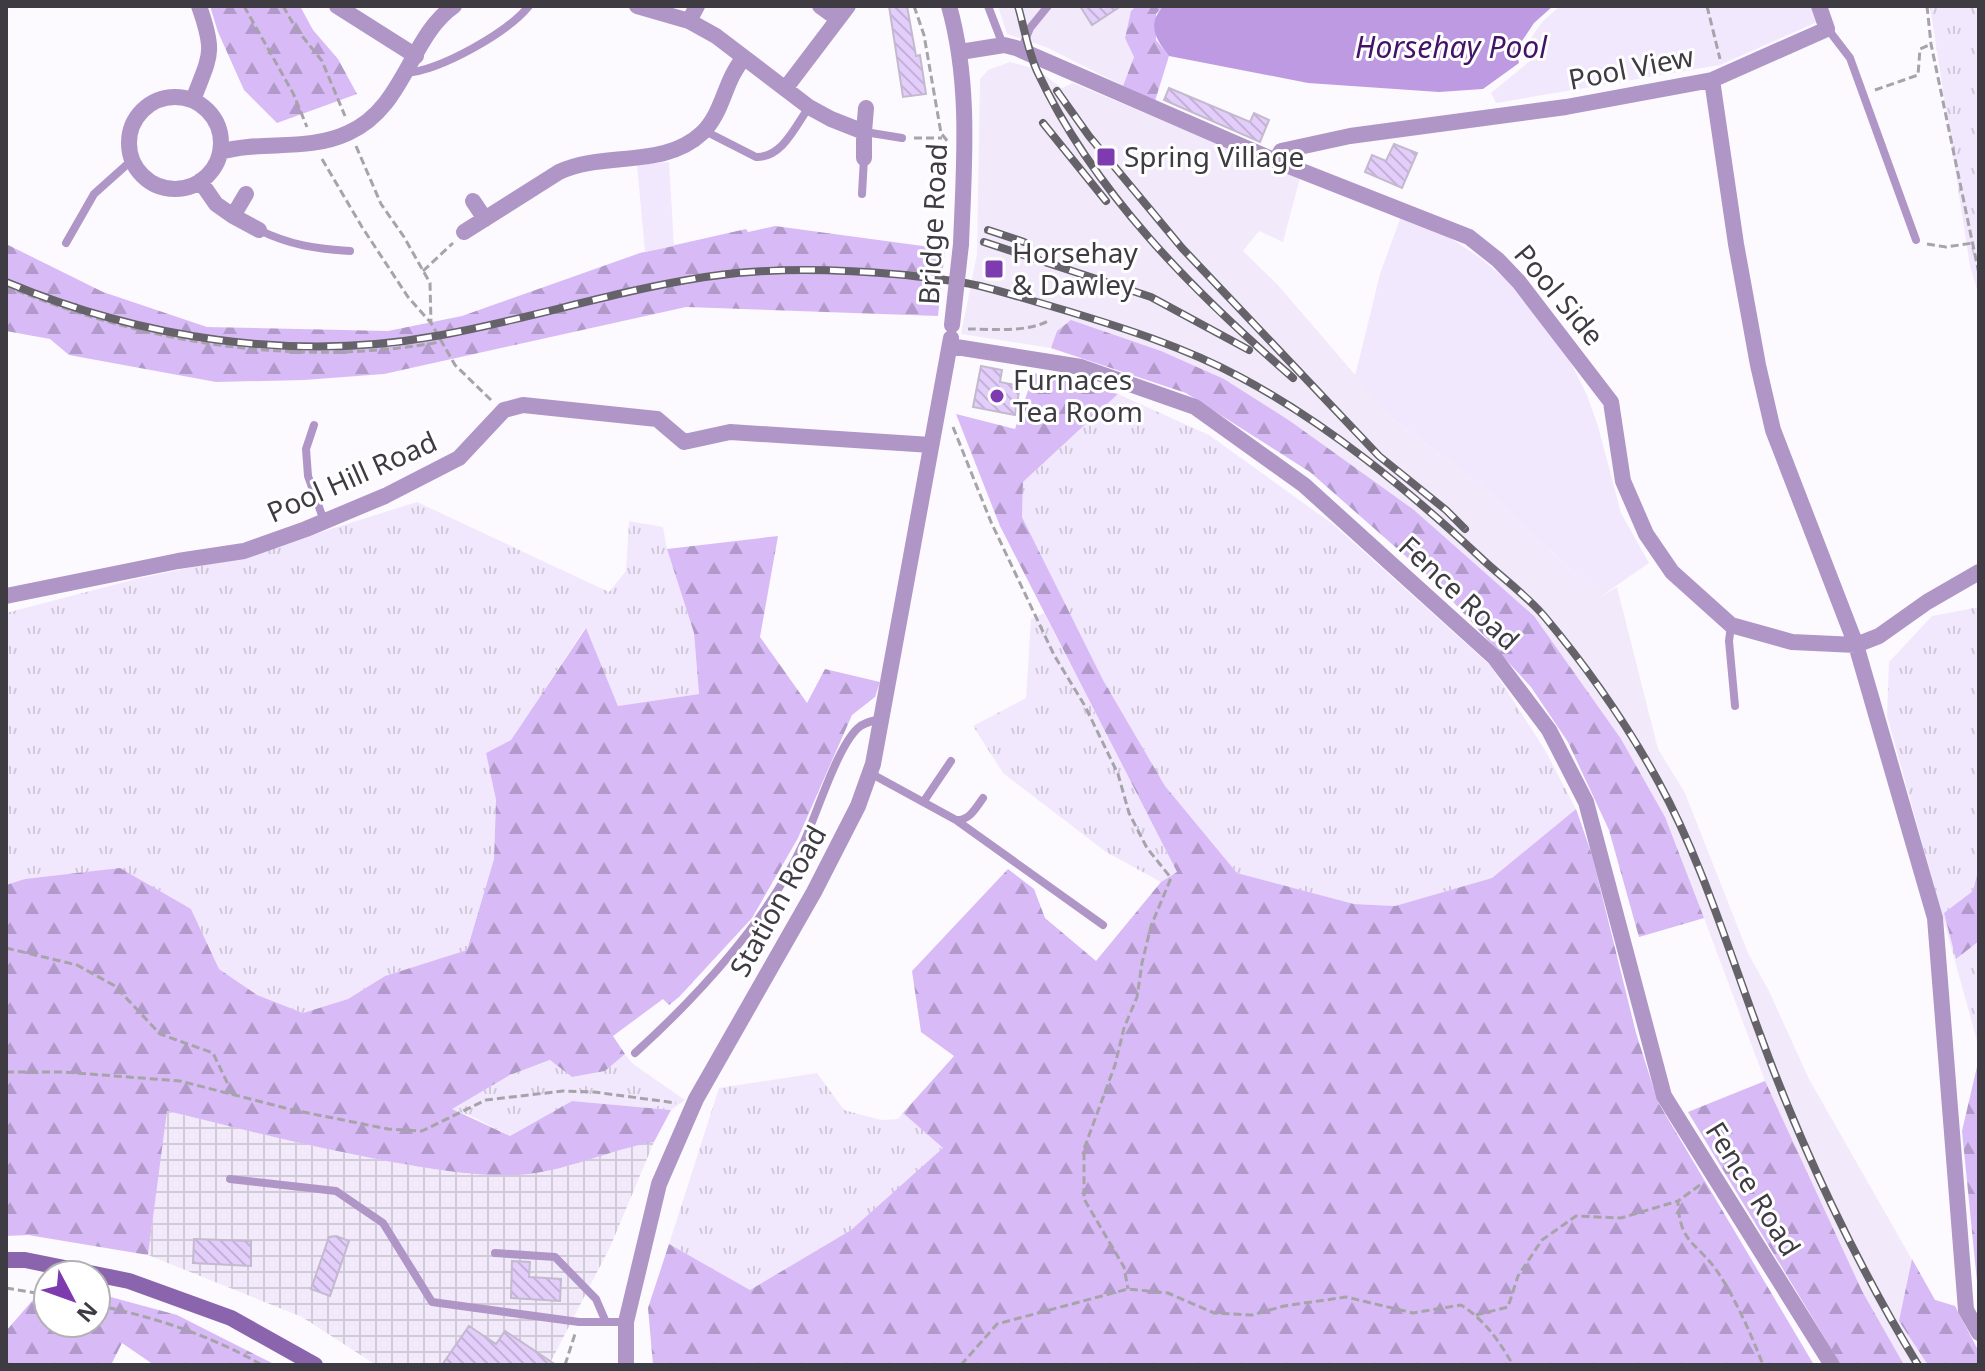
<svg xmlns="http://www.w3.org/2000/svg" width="1985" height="1371" viewBox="0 0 1985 1371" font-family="'Noto Sans',sans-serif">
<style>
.built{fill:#f2eafb}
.industrial{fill:url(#industrial-grid)}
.grass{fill:url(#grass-tufts)}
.forest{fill:url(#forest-firs)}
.green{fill:#f2e8fd}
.water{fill:#be9ae2}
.building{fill:url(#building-back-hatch);stroke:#c3bace;stroke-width:2}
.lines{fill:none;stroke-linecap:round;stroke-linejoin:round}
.path{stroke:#a6a3a9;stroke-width:3;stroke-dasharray:8 4;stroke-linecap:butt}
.service{stroke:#af96c7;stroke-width:8}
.minor{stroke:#af96c7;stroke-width:16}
.secondary{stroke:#8a64ac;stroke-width:16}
.rail-casing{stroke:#656269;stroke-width:8}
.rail{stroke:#fff;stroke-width:5;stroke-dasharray:15;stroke-linecap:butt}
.minor-bridge{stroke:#af96c7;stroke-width:16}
.poi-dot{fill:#7d3baf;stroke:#fff;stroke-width:3}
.labels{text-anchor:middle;stroke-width:6;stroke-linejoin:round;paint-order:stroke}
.street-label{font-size:28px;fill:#3f3b43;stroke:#fff}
.poi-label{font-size:28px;fill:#3f3b43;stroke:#fff;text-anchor:start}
.water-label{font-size:30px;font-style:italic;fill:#441266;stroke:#fff}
</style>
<defs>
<pattern id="industrial-grid" width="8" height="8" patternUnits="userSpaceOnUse" patternTransform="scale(2)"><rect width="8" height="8" fill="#f2eafb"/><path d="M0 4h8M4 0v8" fill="none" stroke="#d1cad8"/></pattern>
<pattern id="grass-tufts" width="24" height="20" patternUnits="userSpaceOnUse" patternTransform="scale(2)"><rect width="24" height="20" fill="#f2e8fd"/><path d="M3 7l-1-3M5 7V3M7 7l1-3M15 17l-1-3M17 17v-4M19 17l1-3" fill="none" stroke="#d1c8da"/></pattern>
<pattern id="forest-firs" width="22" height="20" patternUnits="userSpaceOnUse" patternTransform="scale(2)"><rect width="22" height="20" fill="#d8bbf6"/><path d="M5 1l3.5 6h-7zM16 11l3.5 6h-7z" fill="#b199c9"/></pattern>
<pattern id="building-back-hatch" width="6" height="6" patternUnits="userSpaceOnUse" patternTransform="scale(2)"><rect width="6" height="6" fill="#e3cdfa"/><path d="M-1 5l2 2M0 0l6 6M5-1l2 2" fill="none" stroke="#c4b1d8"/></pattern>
</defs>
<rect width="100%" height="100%" fill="#fcfafe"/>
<path class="built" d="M998 6H1136L1131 11 1134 57 1123 86 1048 48 1007 34Z
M1010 62 1036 69 1062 88 1073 83 1300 178 1283 242 1259 231 1243 251 1277 284 1395 421 1485 489 1600 597 1617 587 1658 749 1685 793 1748 953 1769 991 1809 1079 1935 1300 1955 1306 1979 1352V1365H1841L1688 1112 1765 1081 1704 918 1639 937 1609 830 1568 742 1531 687 1434 581 1310 472 1186 393 1051 348 961 334 977 254 980 79 988 70Z"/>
<path class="industrial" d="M166 1111 349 1154 446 1171 520 1175 571 1165 633 1145 654 1142 611 1245 549 1365H376L302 1317 148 1255Z"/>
<path class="grass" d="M1930 6H1979V296L1970 266Z
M1118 394 1209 435 1334 525 1491 666 1545 750 1576 809 1492 878 1395 906 1354 904 1237 873 1165 786 1103 680 1022 517 1023 482Z
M417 502 609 592 626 571 629 521 663 527 667 549 694 633 699 694 618 706 585 628 511 740 486 753 496 800 494 859 467 950 385 976 348 999 303 1013 257 995 219 969 191 909 6 885V613L136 579 248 555Z
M1979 607V1048L1887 716 1889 662 1932 616Z
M1044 613 1177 872 1161 882 1106 852 1003 773 973 726 1026 698 1031 619Z
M625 1054 633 1064 685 1100 671 1110 572 1101 510 1136 471 1116 451 1109 510 1075 551 1060 572 1077 605 1071Z
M817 1073 844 1110 881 1120 898 1119 903 1113 944 1148 851 1230 750 1290 669 1244 719 1088Z"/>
<path class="forest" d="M210 6H300L313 30 338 59 357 94 277 123 244 90 218 32Z
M1136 6H1163L1156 14V40L1169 56 1155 101 1123 86 1134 57 1125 38 1131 11Z
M775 226 945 249 938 316 686 307 384 374 304 380 216 382 69 355 50 339 6 331V244L103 292 207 327 388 331 462 316 640 253 746 229 748 232Z
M1071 320 1161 351 1224 379 1290 421 1414 510 1534 616 1621 739 1665 817 1704 918 1639 937 1609 830 1568 742 1531 687 1434 581 1310 472 1186 393 1051 348 1057 331Z
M1034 373 1118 394 1023 482 1022 517 1103 680 1165 786 1237 873 1354 904 1395 906 1492 878 1576 809 1592 855 1636 1033 1658 1102 1814 1365H653L648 1308 669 1244 750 1290 851 1230 943 1148 903 1113 954 1056 921 1032 912 971 1008 869 1034 889 1045 918 1096 961 1161 882 1177 872 1000 526 956 414 1015 429Z
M778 536 760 637 807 703 825 669 880 682 875 697 852 715 798 838 752 918 679 997 669 1005 663 999 613 1036 625 1054 605 1071 572 1077 550 1060 510 1075 452 1109 510 1136 572 1101 671 1110 654 1142C608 1150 565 1172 518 1175 476 1177 433 1169 392 1162 316 1148 241 1129 167 1111L148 1255 28 1235 6 1236V885L25 879 120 868 191 909 219 969 257 995 303 1013 348 999 385 976 467 950 494 859 496 800 486 753 511 740 586 628 618 706 699 694 694 633 667 549Z
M1979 867V941L1956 959 1944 913 1973 891Z
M1979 1058V1302L1962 1131Z
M1765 1081 1862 1291 1904 1365H1841L1688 1112Z
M1912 1259 1935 1300 1955 1306 1979 1352V1365H1928L1899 1321Z
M41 1277 48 1279V1323H96V1293L177 1315 276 1365H154L122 1343 111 1365H6V1331L39 1293Z"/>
<path class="green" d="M1560 6H1811L1817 22 1720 65 1496 103 1491 93 1531 60 1523 49 1543 21Z
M669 162 674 246 645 252 637 165Z
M1401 216 1438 230 1479 257 1510 283 1567 355 1587 395 1598 426 1621 513 1649 563 1600 597 1485 489 1395 421 1355 376 1380 274Z"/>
<path class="water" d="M1163 6H1553L1534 23 1516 50 1519 63 1483 89 1439 92 1308 83 1169 56C1155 38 1147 25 1163 6Z"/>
<path class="building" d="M889 6H907L916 56 920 55 926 94 903 97Z
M1080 6H1121L1092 25Z
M1169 88 1250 122 1254 113 1269 120 1260 142 1164 100Z
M1394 144 1417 153 1402 188 1365 172 1372 155 1386 161Z
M981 366 1002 370 1000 382 1020 386 1015 415 973 407Z
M336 1236 349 1241 330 1296 311 1289 329 1237Z
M194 1239 251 1241V1266L193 1263Z
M512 1261 530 1262 529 1277 561 1279 560 1301 511 1298Z
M469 1326 496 1344 505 1331 556 1365H442Z"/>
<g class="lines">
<path class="path" d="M244 6 293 93 307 127
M283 6 295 27 322 61 345 116
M914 6 924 35 941 133 948 142
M1707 6 1720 59
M1927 6 1931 44 1979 274
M1875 90 1918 75 1920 49 1931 44
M914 138H942
M356 146 381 204 404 237 430 283 431 323
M322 159 362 227 408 297 431 323 455 365 491 400
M1927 244 1946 247 1973 243
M423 271 453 243
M6 286C142 343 295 368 440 342
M968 329C993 329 1027 333 1050 320
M953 427 991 522 1054 655 1085 706 1118 774 1129 813 1147 848 1171 878 1151 926 1142 963 1137 997 1124 1028 1115 1065 1084 1149V1199L1124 1267 1128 1289
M6 948 77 965 115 986 160 1034 213 1053 233 1095
M6 1072H63L180 1081 293 1110 388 1129 422 1131 486 1100 563 1091 594 1092 676 1103
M1700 1185 1678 1201C1679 1245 1699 1243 1719 1274 1737 1302 1751 1334 1763 1365
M6 1288 48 1295
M96 1305C154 1317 210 1335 262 1365
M1476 1315 1508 1307 1518 1276 1542 1240 1576 1216 1621 1218 1678 1201
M565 1365 575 1334
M961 1365 997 1324 1128 1289 1168 1293 1214 1313 1252 1315 1284 1306 1346 1297 1413 1313 1461 1305C1485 1320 1499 1341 1513 1365"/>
<path class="service" d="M988 6 1003 45
M1827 28 1850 58 1916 240
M1021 50 1030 28 1048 6
M406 73C441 70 507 33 529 6
M705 131 756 157C782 158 795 127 809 107
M865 132 902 138
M862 194 864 158
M259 230C290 245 316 249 350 251
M66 243 94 194 132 160
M314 425 306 449 308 476 324 521
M1731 625 1729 641 1735 706
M870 773 956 820C969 821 976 808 983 798
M924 801 951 761
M956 820 1103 925
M635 1053C697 997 768 920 803 844 816 816 837 747 858 728 864 722 873 721 881 719
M230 1179 336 1191 383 1223 432 1302 579 1322H626
M495 1253 555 1257 596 1299 605 1320"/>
<path class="minor" d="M337 6 416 56
M637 6 689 21 716 36 809 107 831 119 864 132V158
M820 6 838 19
M949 6C971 84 964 165 961 244
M689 21 697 6
M960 52 1004 45 1016 48 1276 161 1469 237 1498 260 1519 282 1611 402 1623 481 1646 534 1672 572 1731 625 1792 642 1856 645 1879 636 1927 602 1979 572
M1712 80 1736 244 1758 365 1773 430 1856 645 1935 918 1966 1310 1979 1333
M785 89 848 6
M129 143a46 46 0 1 1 92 0a46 46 0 1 1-92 0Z
M193 100C210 55 216 54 199 6
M864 132 866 108
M220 152C262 140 307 152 348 133 405 108 410 36 454 6
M1276 161 1281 151 1350 136 1566 107 1712 80 1827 29 1819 6
M200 181 216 204 233 216
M246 194 233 216 259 230
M473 201 485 219
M464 232 559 172C603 151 664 169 702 133 724 112 724 80 744 58
M950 346 1081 367 1195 407 1304 485 1494 657 1549 730 1586 802 1664 1096 1832 1365
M6 596 178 561 244 551 306 529 385 496 459 458 504 410 523 405 657 419 684 442 730 432 931 445
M626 1365V1322L659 1184 696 1099 814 892 858 806 873 764 951 338"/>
<path class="secondary" d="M6 1260H25L129 1281 231 1318 315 1365"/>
<defs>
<path id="rail" d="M1018 6C1024 27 1028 51 1037 71 1094 193 1193 291 1293 378
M1057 91 1089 136 1182 248 1379 456 1446 510 1465 529
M1043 123 1106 201
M988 230 1024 242
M984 242 1151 297 1249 350
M6 282C140 338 292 362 436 336 526 320 614 291 705 277 772 267 838 269 905 275 930 278 955 280 980 286 1008 293 1036 302 1064 310 1124 328 1184 347 1240 377 1328 424 1407 489 1480 557 1501 577 1525 594 1544 616 1587 667 1626 723 1658 781 1702 861 1729 952 1761 1037 1801 1147 1857 1265 1918 1365"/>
</defs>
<use href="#rail" class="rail-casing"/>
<use href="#rail" class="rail"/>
<path class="minor-bridge" d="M952 325 961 244"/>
</g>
<g class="poi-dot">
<rect x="1096" y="147" width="20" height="20" rx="4"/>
<rect x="984" y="259" width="20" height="20" rx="4"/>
<circle cx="997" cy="396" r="8"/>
</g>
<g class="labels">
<g class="street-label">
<text transform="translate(1631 68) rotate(-11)" y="10">Pool View</text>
<text transform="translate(933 224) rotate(-87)" y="10">Bridge Road</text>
<text transform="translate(1559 295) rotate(50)" y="10">Pool Side</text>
<text transform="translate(352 477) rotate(-24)" y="10">Pool Hill Road</text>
<text transform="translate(1459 593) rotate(43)" y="10">Fence Road</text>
<text transform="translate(778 901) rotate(-61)" y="10">Station Road</text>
<text transform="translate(1753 1189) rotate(58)" y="10">Fence Road</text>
</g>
<g class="poi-label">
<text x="1124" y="167">Spring Village</text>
<text x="1012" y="263">Horsehay<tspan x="1012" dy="32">&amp; Dawley</tspan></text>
<text x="1013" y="390">Furnaces<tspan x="1013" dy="32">Tea Room</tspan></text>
</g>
<g class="water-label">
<text x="1451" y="58">Horsehay Pool</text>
</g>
</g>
<rect width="1985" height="1371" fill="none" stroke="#3f3b43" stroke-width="16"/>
<g transform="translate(72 1299) rotate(131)"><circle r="38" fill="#ffffff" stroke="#b2b1b4" stroke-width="2"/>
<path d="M0-6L14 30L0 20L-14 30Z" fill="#7d3baf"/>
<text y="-12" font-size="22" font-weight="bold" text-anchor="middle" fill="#3f3b43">N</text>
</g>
</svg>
